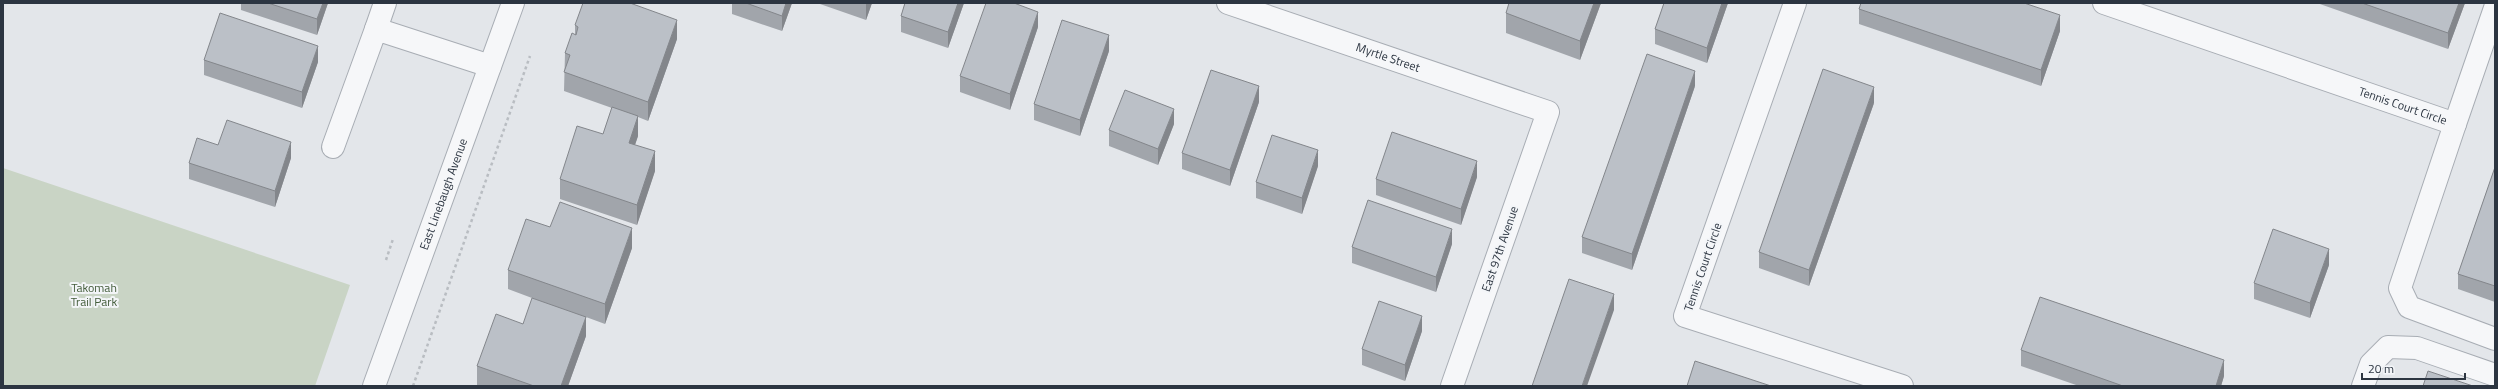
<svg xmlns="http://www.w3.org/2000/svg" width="2498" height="389" viewBox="0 0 2498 389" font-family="'Titillium Web',sans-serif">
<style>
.green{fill:#c9d4c5}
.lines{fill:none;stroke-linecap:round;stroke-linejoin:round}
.minor-casing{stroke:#a8adb4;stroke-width:24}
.path{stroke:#b9bdc2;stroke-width:2.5;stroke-dasharray:3 3;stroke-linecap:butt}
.minor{stroke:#f6f7f9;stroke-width:22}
.wall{fill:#a1a5ab}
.shaded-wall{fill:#83868b}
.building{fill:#bbc0c7;stroke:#83868b}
.labels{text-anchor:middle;stroke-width:4;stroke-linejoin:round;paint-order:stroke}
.street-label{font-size:12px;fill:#2c3541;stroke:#f3f5f8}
.park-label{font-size:12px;fill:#435c3a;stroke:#f3f5f8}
</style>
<rect width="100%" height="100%" fill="#e3e6ea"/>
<path class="green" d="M3 168 350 285 315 386H3Z"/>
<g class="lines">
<defs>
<g id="minor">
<path id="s1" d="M1228 3 1548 112 1452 386"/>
<path d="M1795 3 1685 316 1902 386"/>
<path id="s2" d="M2104 3 2455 124 2400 288 2409 307 2495 339"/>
<path d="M376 29 385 3"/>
<path d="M2455 124 2495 8"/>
<path d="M333 147 376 29 490 66"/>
<path id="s3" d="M374 386 513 3"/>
<path d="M2363 386 2371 364 2388 347 2417 348 2495 375"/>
</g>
</defs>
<use href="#minor" class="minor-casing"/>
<path class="path" d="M386 260 393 239
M413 386 530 56"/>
<use href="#minor" class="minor"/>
</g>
<path class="wall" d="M241 3H328L317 35 241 10Z
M732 3H792L782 31 732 14Z
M820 3H872L866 20 820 4Z
M905 3H964L948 48 901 32V16Z
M1601 3 1580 60 1506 33V13Z
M1664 3H1728L1707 63 1655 44V29Z
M2317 3H2465L2448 49Z
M1859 9 2060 31 2041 86 1859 24Z
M575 25 677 39 648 121 638 117V136L635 145 655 171 637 225 560 199V179L603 134 612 108 564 91 565 53 575 34Z
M1038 27 1010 110 960 92V76Z
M1109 51 1080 136 1034 120V104Z
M204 60 318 62 302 108 204 75Z
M1695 86 1632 270 1582 253V237Z
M1259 102 1230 186 1182 169V153Z
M1874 103 1809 286 1759 268V252Z
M1174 124 1158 165 1109 146V130Z
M218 145 291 158 275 207 189 179V163Z
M1318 166 1302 214 1256 198V182Z
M2495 167V302L2458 289V274Z
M1477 177 1461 225 1376 195V179Z
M550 227 632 248 605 324 586 317V336L568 386H480L477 385V366L523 324 540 301 508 289V270Z
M1452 244 1436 292 1352 263V247Z
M2329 265 2310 318 2254 299V283Z
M1422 331 1405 381 1362 365V349Z
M2021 350 2224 376 2221 386H2079L2021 366Z"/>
<path class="shaded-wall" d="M323 3H328L317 35V19Z
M786 3H792L782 31V16Z
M867 3H872L866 20V4Z
M958 3H964L948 48V32Z
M1594 3H1601L1580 60V41Z
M1722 3H1728L1707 63V48Z
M2459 3H2465L2448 49V33Z
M1038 12V27L1010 110V94Z
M2060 15V31L2041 86V70Z
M677 20V39L648 121V102Z
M1109 35V51L1080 136V120Z
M318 46V62L302 108V92Z
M1695 71V86L1632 270V254Z
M1259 86V102L1230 186V170Z
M1874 87V103L1809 286V270Z
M1174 109V124L1158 165V149Z
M638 116V136L629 162V143Z
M291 142V158L275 207V191Z
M1318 150V166L1302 214V198Z
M655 151V171L637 225V205Z
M1477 161V177L1461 225V209Z
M632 228V248L605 324V304Z
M1452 229V244L1436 292V277Z
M2329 249V265L2310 318V303Z
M1614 294V310L1587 386H1582Z
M1422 316V331L1405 381V365Z
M586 317V336L568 386H561Z
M2224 360V376L2221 386H2216Z"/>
<path class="building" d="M268 3H323L317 19Z
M583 3H630L677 20 648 102 564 72 570 55 565 53 572 33 576 35 578 27 575 25Z
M746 3H786L782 16Z
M905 3H958L948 32 901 16Z
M986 3H1014L1038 12 1010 94 960 76Z
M1509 3H1594L1580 41 1506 13Z
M1664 3H1722L1707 48 1655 29Z
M1861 3H2024L2060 15 2041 70 1859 9Z
M2362 3H2459L2448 33Z
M220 13 318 46 302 92 204 60Z
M1062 20 1109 35 1080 120 1034 104Z
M1647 54 1695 71 1632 254 1582 237Z
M1823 69 1874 87 1809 270 1759 252Z
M1211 70 1259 86 1230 170 1182 153Z
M1125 90 1174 109 1158 149 1109 130Z
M612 107 638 116 629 143 655 151 637 205 560 179 577 126 603 134Z
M227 120 291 142 275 191 189 163 197 138 218 145Z
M1392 132 1477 161 1461 209 1376 179Z
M1272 135 1318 150 1302 198 1256 182Z
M2495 167V286L2458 274Z
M1368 200 1452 229 1436 277 1352 247Z
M560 202 632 228 605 304 508 270 526 219 550 227Z
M2273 229 2329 249 2310 303 2254 283Z
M1569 279 1614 294 1582 386H1532Z
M2040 297 2224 360 2216 386H2123L2021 350Z
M532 298 586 317 561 386H534L477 366 496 314 523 324Z
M1379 301 1422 316 1405 365 1362 349Z
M1695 361 1771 386H1687Z
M2428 371 2473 386H2423Z"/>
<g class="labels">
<g class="street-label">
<text dy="4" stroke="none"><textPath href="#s1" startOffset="169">Myrtle Street</textPath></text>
<text dy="4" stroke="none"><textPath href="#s2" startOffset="316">Tennis Court Circle</textPath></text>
<text dy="4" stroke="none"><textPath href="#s3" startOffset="204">East Linebaugh Avenue</textPath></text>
<text transform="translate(1500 249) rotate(-71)" y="4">East 97th Avenue</text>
<text transform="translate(1703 267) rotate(-71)" y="4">Tennis Court Circle</text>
</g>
<g class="park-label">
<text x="94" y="292">Takomah<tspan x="94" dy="14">Trail Park</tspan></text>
</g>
</g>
<rect width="2498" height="389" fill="none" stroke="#2c3541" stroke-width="8"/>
<path d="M2362 373v6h103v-6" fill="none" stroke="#2c3541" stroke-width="2"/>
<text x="2368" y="373" font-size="12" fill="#2c3541" stroke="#f3f5f8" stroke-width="3" paint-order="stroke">20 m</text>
</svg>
